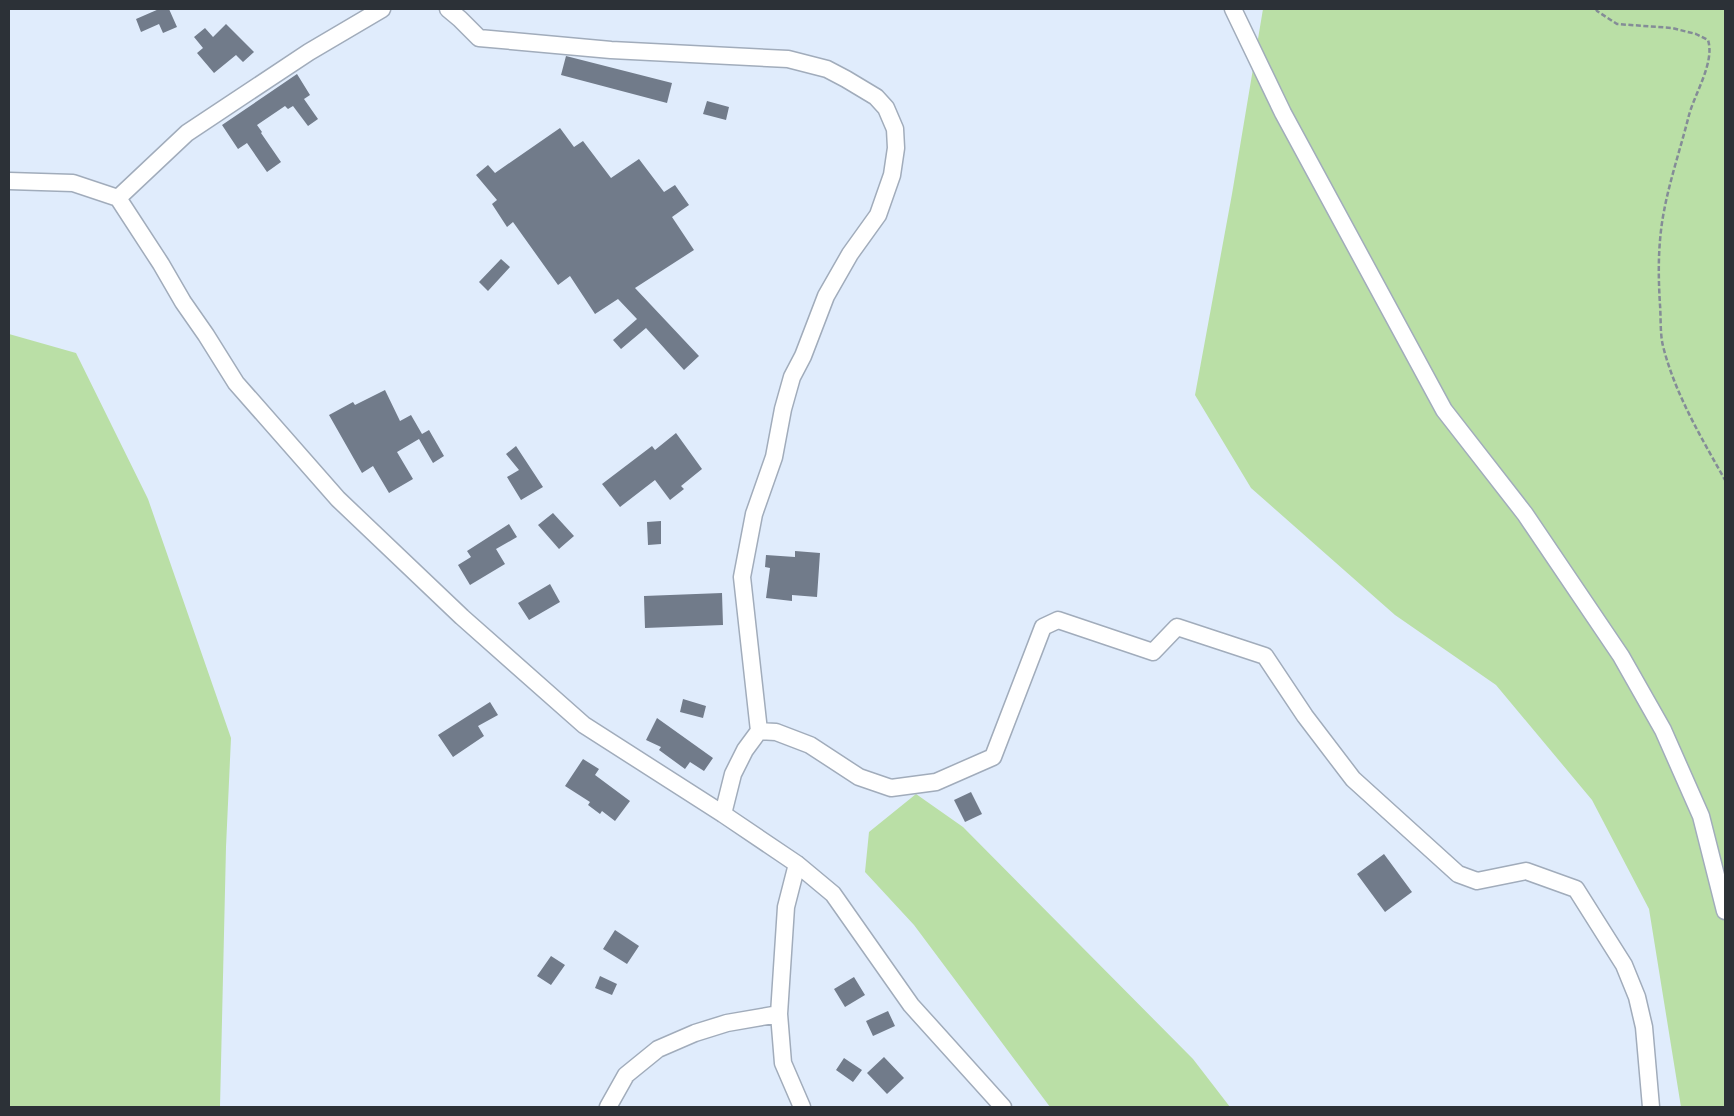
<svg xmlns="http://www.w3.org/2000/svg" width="1734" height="1116" viewBox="0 0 1734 1116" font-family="Poppins,sans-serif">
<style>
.green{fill:#badfa6}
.building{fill:#717b8a}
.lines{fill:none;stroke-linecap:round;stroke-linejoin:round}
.minor-casing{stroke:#a1acbb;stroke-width:19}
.path{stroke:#848c97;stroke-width:2.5;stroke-dasharray:5 2.5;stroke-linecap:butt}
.minor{stroke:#fff;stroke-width:16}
</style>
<rect width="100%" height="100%" fill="#e0ecfc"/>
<path class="green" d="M1263 9H1725V1107H1681L1649 909 1592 800 1496 685 1395 615 1251 488 1195 395 1232 194Z
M9 334 76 353 148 499 231 738 226 847 220 1107H9Z
M916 794 963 827 1193 1059 1230 1107H1050L914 925 865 872 869 832Z"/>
<path class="building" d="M159 9H169L177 27 163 33 159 24 141 32 136 19Z
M226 24 254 52 243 62 236 55 214 73 197 53 203 48 194 37 205 28 213 37Z
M566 56 672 83 667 103 561 75Z
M297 74 310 95 304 99 318 119 308 126 293 106 288 109 285 106 257 125 262 132 261 133 281 162 267 172 247 143 238 149 222 125Z
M707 101 729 107 726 120 703 114Z
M560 128 574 147 583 141 611 178 639 159 664 192 675 185 689 205 672 217 694 250 635 288 699 356 684 370 646 328 621 349 613 340 637 319 618 299 595 314 570 276 558 285 513 222 507 227 492 204 497 200 476 175 488 165 495 173Z
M501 259 510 267 488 291 479 282Z
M385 390 400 421 411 415 422 434 429 430 444 456 433 463 419 439 397 452 413 479 389 493 373 466 362 473 329 415 353 402 355 405Z
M676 433 702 469 681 486 684 489 670 500 655 480 620 507 602 484 652 446 655 450Z
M516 446 543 487 521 500 507 477 519 470 506 454Z
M553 513 574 536 559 549 538 525Z
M661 521V544L648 545 647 522Z
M509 524 517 537 496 549 505 564 470 585 458 565 471 557 467 551Z
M795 551 820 553 817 597 792 595V601L766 598 770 568 765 567 766 555 795 557Z
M550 584 560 602 529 620 518 603Z
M722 593 723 625 645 628 644 596Z
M683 699 706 706 703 718 680 712Z
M490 702 498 715 478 726 484 736 453 757 438 735Z
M657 718 713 758 704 771 690 762 685 769 659 750 661 747 646 740Z
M583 759 599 769 595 775 630 801 615 821 602 811 600 814 588 805 590 802 565 786Z
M971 792 982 814 965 822 954 800Z
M1384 854 1412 892 1385 912 1357 874Z
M615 930 639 946 627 964 603 949Z
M551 956 565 965 551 985 537 976Z
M600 976 617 984 612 995 595 988Z
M854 977 865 995 845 1007 834 989Z
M888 1011 895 1026 873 1036 866 1021Z
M884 1057 904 1078 887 1094 867 1073Z
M844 1058 862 1070 853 1082 836 1070Z"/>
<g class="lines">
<defs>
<path id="minor" d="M448 9 460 19 479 38 611 50 788 59 827 69 846 79 876 97 886 108 895 129 896 148 892 175 878 215 850 254 826 296 803 356 792 377 783 409 774 457 754 514 742 577 759 731 745 750 733 774 723 814
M1233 9 1283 113 1444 410 1525 514 1621 656 1663 730 1701 816 1725 911
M9 181 73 183 118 198 161 264 183 302 206 335 236 383 338 499 462 617 584 725 723 814 797 864 833 894 911 1005 1003 1107
M118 198 187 133 309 52 382 9
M759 731 776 732 810 745 859 777 891 788 936 782 993 757 1043 627 1058 620 1153 652 1177 627 1265 656 1305 716 1353 779 1458 874 1477 881 1526 871 1576 889 1624 965 1637 997 1644 1027 1651 1107
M797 864 786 907 779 1014 783 1063 802 1107
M608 1107 626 1075 658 1049 695 1033 727 1023 779 1014"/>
</defs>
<use href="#minor" class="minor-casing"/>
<path class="path" d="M1596 9 1597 11 1617 24 1672 28 1696 34 1708 40C1715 62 1695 93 1689 115 1681 147 1670 179 1664 211 1658 242 1658 273 1660 305 1661 318 1660 334 1663 346 1675 394 1701 437 1725 480"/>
<use href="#minor" class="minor"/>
</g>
<rect width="1734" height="1116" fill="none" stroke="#2c3137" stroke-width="20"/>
</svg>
